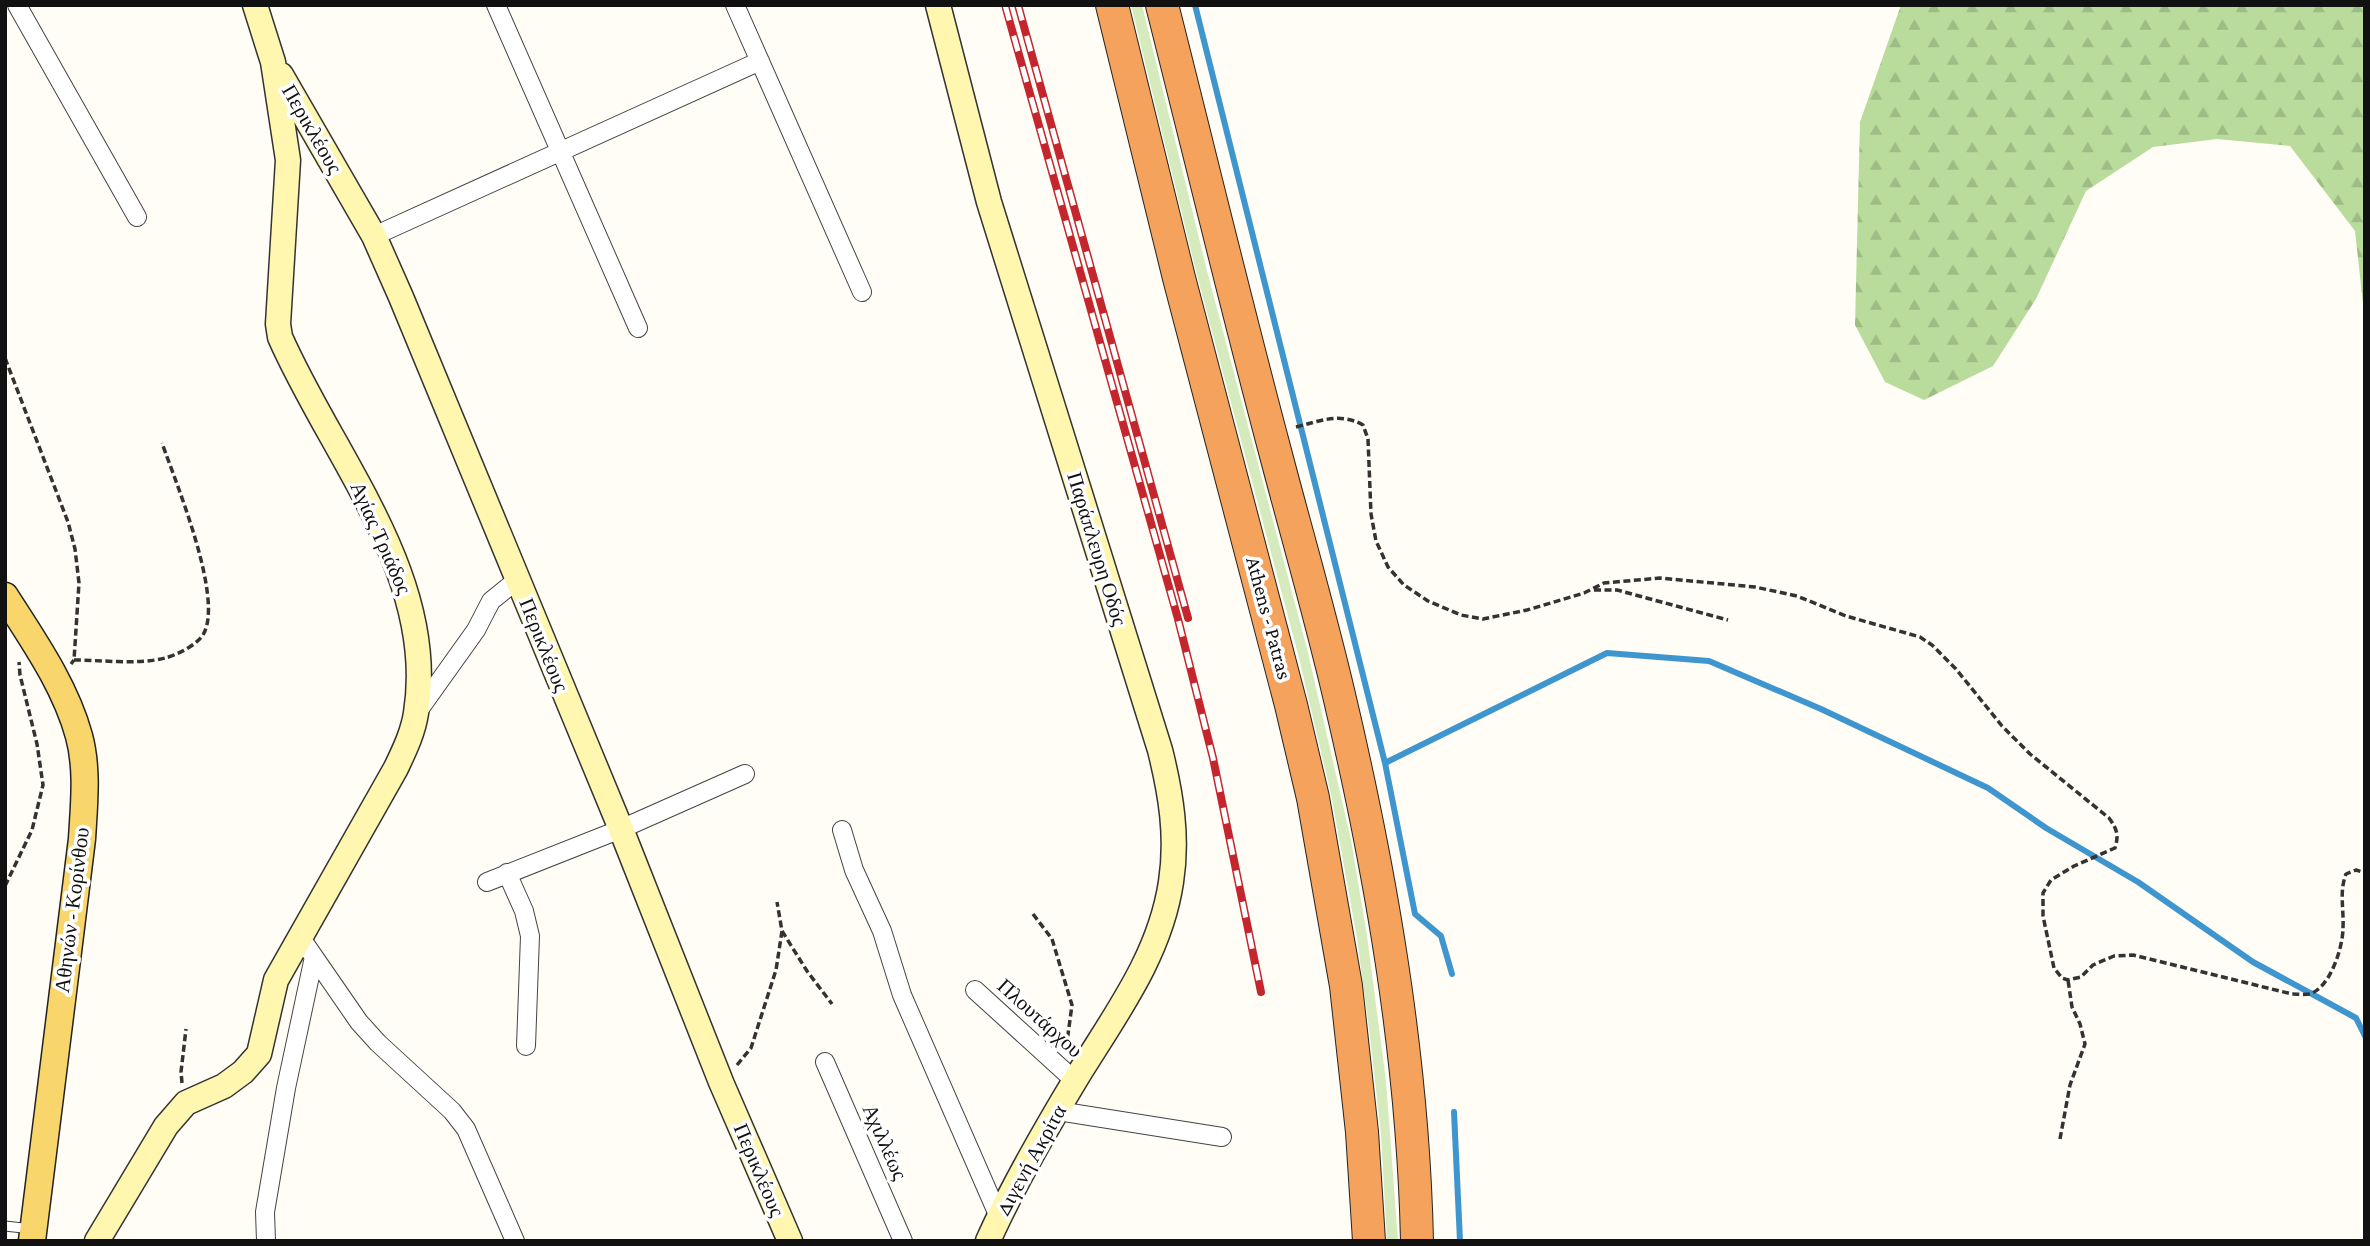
<svg xmlns="http://www.w3.org/2000/svg" width="2370" height="1246" viewBox="0 0 2370 1246" font-family="'Crimson Pro',serif">
<style>
.green{fill:#d5ebbd}
.forest{fill:url(#forest-firs)}
.lines{fill:none;stroke-linecap:round;stroke-linejoin:round}
.stream{stroke:#3f96cf;stroke-width:6}
.lane-casing{stroke:#444;stroke-width:11}
.street-casing{stroke:#444;stroke-width:20}
.secondary-casing{stroke:#333;stroke-width:27}
.primary-casing{stroke:#222;stroke-width:29}
.highway-casing{stroke:#222;stroke-width:34}
.path{stroke:#333;stroke-width:3.5;stroke-dasharray:7 3.5;stroke-linecap:butt}
.lane{stroke:#fff;stroke-width:9}
.street{stroke:#fff;stroke-width:18}
.secondary{stroke:#fff6b0;stroke-width:24}
.primary{stroke:#f9d66b;stroke-width:26}
.highway{stroke:#f5a25d;stroke-width:32}
.rail-casing{stroke:#c4262e;stroke-width:8}
.rail{stroke:#fff;stroke-width:5;stroke-dasharray:16;stroke-linecap:butt}
.labels{text-anchor:middle;stroke-width:7;stroke-linejoin:round;paint-order:stroke}
.street-label{font-size:21px;fill:#111;stroke:#fff}
</style>
<defs>
<pattern id="forest-firs" width="22" height="20" patternUnits="userSpaceOnUse" patternTransform="scale(1.75)"><rect width="22" height="20" fill="#b9dc9c"/><path d="M5 1l3.5 6h-7zM16 11l3.5 6h-7z" fill="#9ebc85"/></pattern>
</defs>
<rect width="100%" height="100%" fill="#fffdf5"/>
<path class="green" d="M1131 5H1142L1207 271 1307 649 1351 840 1367 936 1386 1081 1398 1241H1387L1381 1134 1370 1036 1357 938 1331 794 1298 654 1197 275Z"/>
<path class="forest" d="M1901 5H2365V322L2355 231 2290 146 2217 139 2153 147 2086 191 2036 299 1993 366 1924 400 1885 382 1855 325 1860 122Z"/>
<g class="lines">
<path class="stream" d="M1195 5 1385 763 1415 914 1441 936 1452 974
M1385 763 1607 653 1709 661 1821 709 1988 788 2046 828 2138 882 2253 962 2356 1018 2365 1036
M1454 1112 1460 1241"/>
<defs>
<path id="lane" d="M5 1226 32 1229"/>
<path id="street" d="M17 5 137 217
M496 5 638 328
M735 5 862 292
M374 236 760 61
M416 714 476 630 491 601 517 580
M842 830 854 870 882 931 902 995 999 1217
M507 873 524 911 530 936 526 1046
M487 882 621 829 745 774
M301 938 359 1022 378 1043 452 1111 466 1129 515 1241
M975 990 1075 1081
M825 1062 903 1241
M1058 1111 1222 1137
M266 1241 265 1212 286 1088 314 957"/>
<path id="secondary" d="M938 5 989 202 1160 750C1171 794 1178 837 1171 882 1160 956 1115 1015 1077 1077 1045 1130 1013 1185 988 1241
M281 75 374 236 401 297 621 829 721 1082 790 1241
M97 1241 166 1126 186 1103 224 1086 243 1072 259 1054 276 980 396 768C404 751 413 733 416 713 438 576 332 456 280 337L278 324 288 160 273 62 255 5"/>
<path id="primary" d="M5 596C33 640 65 685 79 736 88 769 84 805 82 839L32 1241"/>
<path id="highway" d="M1112 5 1179 278 1291 705 1313 798 1346 986 1362 1132 1369 1241
M1162 5C1200 155 1236 305 1276 455 1297 535 1320 614 1339 695 1381 873 1413 1057 1417 1241"/>
</defs>
<use href="#lane" class="lane-casing"/>
<use href="#street" class="street-casing"/>
<use href="#secondary" class="secondary-casing"/>
<use href="#primary" class="primary-casing"/>
<use href="#highway" class="highway-casing"/>
<path class="path" d="M5 358 68 522 75 549 79 583 74 660 71 664
M1296 427C1320 421 1340 412 1363 425L1368 439 1371 514 1376 541 1388 567 1404 585 1428 601 1461 615 1483 619 1527 610 1584 593 1604 583 1660 578 1755 587 1797 596 1846 616 1920 637 1932 645 1956 669 2002 726 2030 754 2109 818C2117 829 2119 835 2115 848L2074 866 2051 880 2043 893V916L2054 968 2062 978 2068 980 2081 977 2093 965 2114 956 2133 955 2292 994C2297 994 2304 995 2309 994 2330 989 2343 947 2343 928 2344 909 2339 892 2346 874L2356 870 2365 873
M1594 590H1617L1728 620
M74 660C101 660 139 665 165 658 177 655 199 644 204 633 223 596 176 483 162 443
M5 886 32 830 43 785 37 744 20 675 19 662
M1033 914 1052 939 1072 1005 1066 1049
M782 931 807 971 832 1004
M737 1065 751 1048 776 970 782 931 777 902
M182 1083 181 1072 186 1029
M2060 1139 2070 1085 2085 1044 2080 1024 2072 1007 2068 980"/>
<use href="#lane" class="lane"/>
<use href="#street" class="street"/>
<use href="#secondary" class="secondary"/>
<use href="#primary" class="primary"/>
<use href="#highway" class="highway"/>
<defs>
<path id="rail" d="M1005 5 1178 619 1213 758 1261 992
M1018 5 1188 618"/>
</defs>
<use href="#rail" class="rail-casing"/>
<use href="#rail" class="rail"/>
</g>
<g class="labels">
<g class="street-label">
<text transform="translate(312 129) rotate(60)" y="7">Περικλέους</text>
<text transform="translate(381 538) rotate(66)" y="7">Αγίας Τριάδος</text>
<text transform="translate(1097 549) rotate(73)" y="7">Παράπλευρη Οδός</text>
<text transform="translate(1269 618) rotate(75)" y="7">Athens - Patras</text>
<text transform="translate(544 645) rotate(68)" y="7">Περικλέους</text>
<text transform="translate(72 910) rotate(-83)" y="7">Αθηνών - Κορίνθου</text>
<text transform="translate(1040 1018) rotate(42)" y="7">Πλουτάρχου</text>
<text transform="translate(885 1142) rotate(66)" y="7">Αχιλλέως</text>
<text transform="translate(1031 1160) rotate(-61)" y="7">Διγενή Ακρίτα</text>
<text transform="translate(759 1170) rotate(67)" y="7">Περικλέους</text>
</g>
</g>
<rect width="2370" height="1246" fill="none" stroke="#111111" stroke-width="14"/>
</svg>
